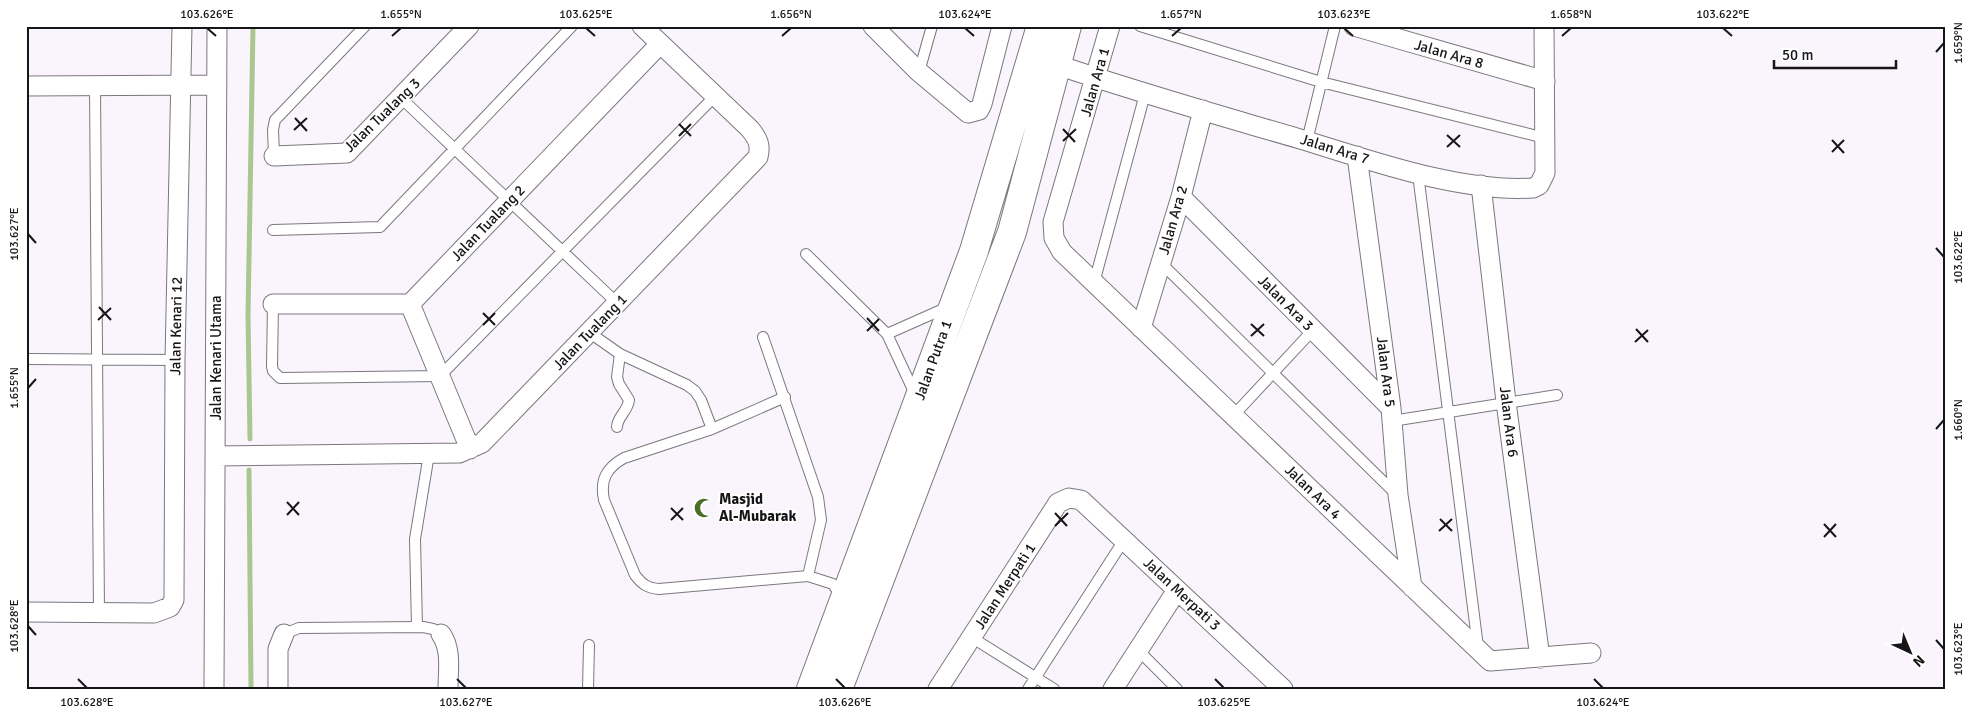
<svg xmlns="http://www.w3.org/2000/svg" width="1972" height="715" viewBox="0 0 1972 715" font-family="Signika,sans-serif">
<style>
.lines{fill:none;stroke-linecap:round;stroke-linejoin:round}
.stream{stroke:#aac691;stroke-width:5}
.service-casing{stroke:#7b777e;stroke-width:12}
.minor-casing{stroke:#7b777e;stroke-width:21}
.secondary-casing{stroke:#7b777e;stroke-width:30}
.service{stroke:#fff;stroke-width:10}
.minor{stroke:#fff;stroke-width:19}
.secondary{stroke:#fff;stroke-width:28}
.ticks{fill:none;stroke:#161517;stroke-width:2}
.labels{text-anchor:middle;stroke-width:4;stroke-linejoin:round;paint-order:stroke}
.street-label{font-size:15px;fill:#161517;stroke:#fff}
.poi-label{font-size:15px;font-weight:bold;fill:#161517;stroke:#fff;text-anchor:start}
.neatline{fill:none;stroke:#161517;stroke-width:2}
.ticks-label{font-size:12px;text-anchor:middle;fill:#161517}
</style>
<rect width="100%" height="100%" fill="#faf5fd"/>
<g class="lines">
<path class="stream" d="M250 439 248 316 253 26
M249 470 251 689"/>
<defs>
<path id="service" d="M1140 26 1321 82 1545 138
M919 72 932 26
M95 86 99 613
M401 98 617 303
M1307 141 1335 26
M274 156 273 130 275 120 365 26
M1418 174 1478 647
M273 230 380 227 572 26
M806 254 887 334 948 307
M1161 263 1397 495
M1094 283 1145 94
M273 304 272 366 273 371 280 378 440 376 716 95
M590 333 620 354 687 385 695 391 701 400 712 429
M887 334 915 394
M763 337 818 497 821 520 808 576
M26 359 175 360
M785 397 712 429 624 458C606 468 600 480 604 500L635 575C642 584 647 588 659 589L808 576 833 584 841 597
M1233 416 1313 330
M1392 421 1557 395
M617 427C617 417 628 411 629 400L619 384 617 377 620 354
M417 627 415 539 429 454
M284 634 299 628 423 627 433 629 441 634
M971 637 1054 689
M1138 650 1177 689
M588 689 589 645
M1028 689 1124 540"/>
<path id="minor" d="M873 26 919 72 968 113 979 110 982 104 1002 26
M1110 26 1053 222 1054 238 1062 252 1490 661 1591 653
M1354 26 1545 81
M1046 61C1129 90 1215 114 1300 139 1369 160 1461 193 1533 188L1539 185 1545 173 1544 26
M26 86 217 85
M274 156 347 153 469 26
M1357 156 1391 408 1398 495 1412 587
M1481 185 1506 402 1540 658
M1181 197 1391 408
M273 304H410L660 44
M410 304 470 449
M1141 328 1181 197 1203 110
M215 456 459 453 482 443 758 157C761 145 758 139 750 129L642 26
M26 612 154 613 170 607 174 600 175 360 182 26
M441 634C452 650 448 670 448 689
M214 689 217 26
M278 689V649L284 634
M938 689 1058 503 1069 498 1081 500 1283 689
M1113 689 1177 590"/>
<path id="secondary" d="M811 689 974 251 1041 26
M838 689 1012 232 1067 26"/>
</defs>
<use href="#service" class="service-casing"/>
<use href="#minor" class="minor-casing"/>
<use href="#secondary" class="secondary-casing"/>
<use href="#service" class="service"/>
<use href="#minor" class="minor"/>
<use href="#secondary" class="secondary"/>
</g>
<path class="ticks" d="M207 28 216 36M586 28 595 36M965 28 974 36M1344 28 1353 36M1723 28 1732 36M392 36 401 28M782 36 791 28M1172 36 1181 28M1562 36 1571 28M1936 52 1944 43M295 118 307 131M679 124 691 136M1063 129 1075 142M294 130 307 118M1447 135 1460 147M679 136 691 124M1832 140 1844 153M1063 141 1076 129M1447 147 1460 135M1832 152 1844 140M28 234 36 243M1936 248 1944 257M99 307 111 320M483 313 495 325M867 318 879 331M98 320 111 308M1251 324 1264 336M483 325 495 313M1636 329 1648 342M867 331 879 319M1251 336 1264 324M1635 342 1648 330M28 388 36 379M1936 429 1944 420M287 502 299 515M671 508 683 520M1055 513 1067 526M287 515 299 502M1440 519 1452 531M671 520 683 508M1824 524 1836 537M1055 526 1068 513M1439 531 1452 519M1824 537 1836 524M28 626 36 635M1936 640 1944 649M78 679 87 688M457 679 466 688M836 679 845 688M1215 679 1224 688M1594 679 1603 688"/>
<defs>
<symbol id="mosque-bare" viewBox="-9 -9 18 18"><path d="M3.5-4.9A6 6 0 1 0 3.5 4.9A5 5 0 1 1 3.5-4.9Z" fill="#4c6e26" stroke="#fff" stroke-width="2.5" paint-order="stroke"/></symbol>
</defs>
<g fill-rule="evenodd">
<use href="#mosque-bare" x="690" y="494" width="28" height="28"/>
</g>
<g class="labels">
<g class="street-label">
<text transform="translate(1449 54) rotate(16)" y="5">Jalan Ara 8</text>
<text transform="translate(1095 82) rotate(-74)" y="5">Jalan Ara 1</text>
<text transform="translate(382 115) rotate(-44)" y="5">Jalan Tualang 3</text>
<text transform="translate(1335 149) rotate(17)" y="5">Jalan Ara 7</text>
<text transform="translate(1173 220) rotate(-74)" y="5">Jalan Ara 2</text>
<text transform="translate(488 223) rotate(-46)" y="5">Jalan Tualang 2</text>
<text transform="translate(1286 303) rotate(45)" y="5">Jalan Ara 3</text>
<text transform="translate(176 326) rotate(-89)" y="5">Jalan Kenari 12</text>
<text transform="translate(590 332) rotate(-46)" y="5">Jalan Tualang 1</text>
<text transform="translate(216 358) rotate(-90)" y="5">Jalan Kenari Utama</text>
<text transform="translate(933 360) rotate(-70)" y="5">Jalan Putra 1</text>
<text transform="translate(1386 372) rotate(83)" y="5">Jalan Ara 5</text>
<text transform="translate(1509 422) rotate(83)" y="5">Jalan Ara 6</text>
<text transform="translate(1313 492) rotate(44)" y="5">Jalan Ara 4</text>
<text transform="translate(1005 586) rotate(-57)" y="5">Jalan Merpati 1</text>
<text transform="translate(1182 594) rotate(43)" y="5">Jalan Merpati 3</text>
</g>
<g class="poi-label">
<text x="719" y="504">Masjid<tspan x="719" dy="17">Al-Mubarak</tspan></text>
</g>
</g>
<rect width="1972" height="715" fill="none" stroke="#ffffff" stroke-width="55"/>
<g transform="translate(1910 652) rotate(136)" stroke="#ffffff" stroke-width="4" paint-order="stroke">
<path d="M0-4L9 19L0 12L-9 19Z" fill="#161517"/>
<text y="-8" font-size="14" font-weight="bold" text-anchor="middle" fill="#161517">N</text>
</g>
<path d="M1774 60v8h122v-8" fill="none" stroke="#161517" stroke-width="2.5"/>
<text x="1782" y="60" font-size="15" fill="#161517" stroke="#ffffff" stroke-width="4" paint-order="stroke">50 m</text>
<rect x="28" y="28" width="1916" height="660" class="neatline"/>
<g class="ticks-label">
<text x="207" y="18">103.626°E</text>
<text x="401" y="18">1.655°N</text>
<text x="586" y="18">103.625°E</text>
<text x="791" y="18">1.656°N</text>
<text x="965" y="18">103.624°E</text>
<text x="1181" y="18">1.657°N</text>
<text x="1344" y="18">103.623°E</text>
<text x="1571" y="18">1.658°N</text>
<text x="1723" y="18">103.622°E</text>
<text transform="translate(1958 43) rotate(-90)" y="4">1.659°N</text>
<text transform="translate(14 234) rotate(-90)" y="4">103.627°E</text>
<text transform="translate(1958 257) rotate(-90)" y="4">103.622°E</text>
<text transform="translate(14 388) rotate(-90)" y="4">1.655°N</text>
<text transform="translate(1958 420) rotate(-90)" y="4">1.660°N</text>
<text transform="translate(14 626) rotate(-90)" y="4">103.628°E</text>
<text transform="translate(1958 649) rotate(-90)" y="4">103.623°E</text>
<text x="87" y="706">103.628°E</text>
<text x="466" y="706">103.627°E</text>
<text x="845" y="706">103.626°E</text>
<text x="1224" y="706">103.625°E</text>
<text x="1603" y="706">103.624°E</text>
</g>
</svg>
